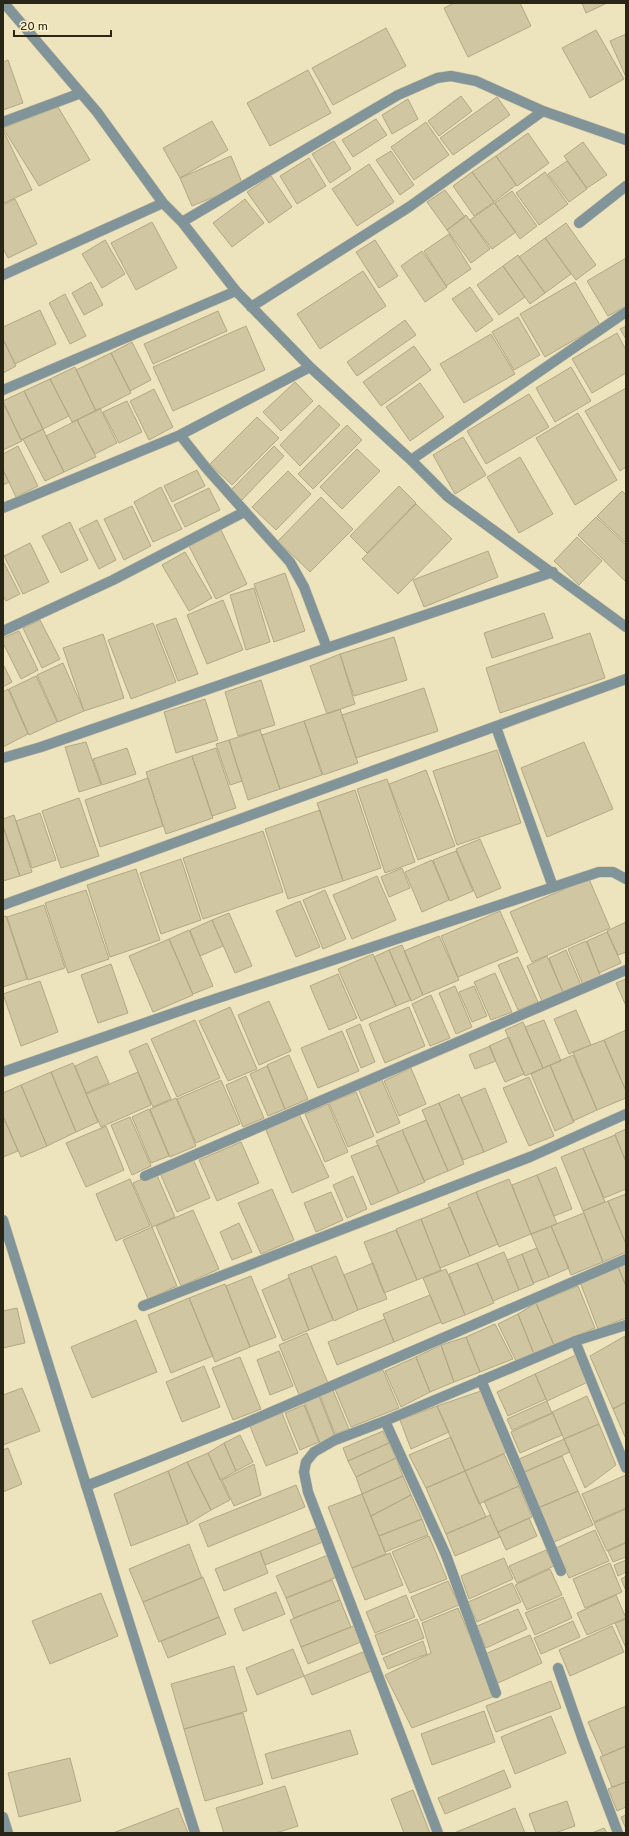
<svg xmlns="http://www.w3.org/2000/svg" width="629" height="1836" viewBox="0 0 629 1836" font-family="Overpass,sans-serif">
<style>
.building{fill:#d0c6a1;stroke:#b2a884}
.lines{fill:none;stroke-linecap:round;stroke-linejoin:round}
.street-casing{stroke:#cac19f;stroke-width:11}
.street{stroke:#819499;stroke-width:10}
</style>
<rect width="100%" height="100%" fill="#ede3bd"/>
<path class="building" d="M454 3H520L531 26 468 57 444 8Z
M582 3H607L586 13Z
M386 28 406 66 333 105 312 68Z
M596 30 624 79 590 98 562 48Z
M626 34V77L610 41Z
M8 60 23 103 3 110V62Z
M308 70 331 113 270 146 247 103Z
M461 96 472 111 439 136 428 121Z
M497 97 510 115 453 155 440 138Z
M408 99 418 119 392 134 382 115Z
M58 107 90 160 39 186 3 128Z
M376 119 387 135 353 157 342 140Z
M212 121 228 150 180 178 163 148Z
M426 122 449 155 414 180 391 147Z
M3 130 32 190 4 203 3 202Z
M528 133 549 163 517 186 496 156Z
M334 141 351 169 330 183 312 154Z
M583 142 607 175 587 188 564 156Z
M391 151 414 185 400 195 376 160Z
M231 156 243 185 192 206 180 178Z
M496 156 516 185 494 202 472 172Z
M309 158 326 186 297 204 280 176Z
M567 161 587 189 569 202 548 174Z
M369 164 394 202 357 226 332 189Z
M472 172 494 202 474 216 453 186Z
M545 172 568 204 539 225 516 193Z
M271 176 292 207 269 223 247 192Z
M445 190 465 217 447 230 427 202Z
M512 191 537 226 520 239 495 203Z
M15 199 37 244 8 258 3 248V205Z
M245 199 264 223 232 247 213 223Z
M494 203 516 232 492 249 470 220Z
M466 215 490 249 471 263 447 230Z
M152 222 177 268 136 290 111 243Z
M566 223 596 265 576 280 545 238Z
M449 234 471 269 446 286 424 251Z
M545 238 571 274 545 293 519 257Z
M105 240 125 274 102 288 82 254Z
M375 240 398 276 379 288 356 252Z
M422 251 447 287 425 302 401 266Z
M518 255 545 293 530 304 503 266Z
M626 258V306L608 316 587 281Z
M503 266 525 297 499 315 477 285Z
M363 271 386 306 320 349 297 314Z
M91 282 103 305 84 315 72 293Z
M575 282 600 325 545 357 520 314Z
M470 287 493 320 476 332 452 299Z
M65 294 86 336 70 344 49 303Z
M40 310 56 344 15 364 3 339V327Z
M218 311 227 331 153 364 144 344Z
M518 317 540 355 514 370 492 332Z
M405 320 416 335 357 376 347 362Z
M246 326 265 370 173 411 153 367Z
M626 326V339L620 329Z
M617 333 626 350V373L592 393 572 359Z
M491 334 515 374 464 403 440 364Z
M3 339 16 366 3 373Z
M132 342 151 380 130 391 111 353Z
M414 346 431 370 381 406 363 382Z
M111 353 131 393 96 411 76 370Z
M75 367 96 411 72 422 50 379Z
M571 367 591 401 555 422 536 388Z
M50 379 69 416 43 429 24 391Z
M295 382 313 401 281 431 263 412Z
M420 383 444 417 410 441 386 407Z
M626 388V467L620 471 585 411Z
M154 389 173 427 149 440 130 401Z
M24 391 43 429 21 440 3 401Z
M529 394 549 427 486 464 467 431Z
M127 401 142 432 119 443 103 412Z
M3 403 22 441 3 450Z
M319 405 340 425 300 466 280 445Z
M100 408 117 443 95 454 77 420Z
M578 413 617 480 575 505 536 438Z
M257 417 279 438 232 485 210 464Z
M77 420 96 457 64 472 46 436Z
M347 425 362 440 313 489 298 474Z
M43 429 64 472 45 481 23 439Z
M463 437 486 475 455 494 433 455Z
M18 446 38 486 16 497 3 470V454Z
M274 446 284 456 242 500 231 490Z
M357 449 380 471 342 509 320 487Z
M520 457 553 514 519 533 487 477Z
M3 470 9 482 3 485Z
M197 470 205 486 172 502 164 486Z
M288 471 311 494 276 530 252 507Z
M399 486 416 503 367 553 350 536Z
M161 487 182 529 153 542 134 502Z
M209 488 220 510 185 527 174 505Z
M622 491 626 495V543L597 516Z
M321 497 353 529 310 572 278 541Z
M416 504 452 539 398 594 362 559Z
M132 506 151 546 124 560 104 519Z
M596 517 626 545V582L578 535Z
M97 520 116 560 99 569 79 529Z
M70 522 88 560 61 573 42 536Z
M221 530 247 584 216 599 189 546Z
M577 537 602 561 579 585 554 561Z
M30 543 49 582 23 594 4 556Z
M488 551 498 577 424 607 413 580Z
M185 552 212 598 189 611 162 565Z
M3 561 20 594 6 601 3 596Z
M285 573 305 631 274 642 254 584Z
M254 588 270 642 246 650 230 595Z
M223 600 243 650 207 664 187 615Z
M544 613 553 638 492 658 484 633Z
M176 618 198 674 178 681 156 625Z
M40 620 60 659 42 668 23 628Z
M153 623 176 682 131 699 108 640Z
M19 631 38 670 21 679 3 643V638Z
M590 633 605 678 500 713 486 668Z
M103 634 124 698 84 711 63 648Z
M394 637 407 680 354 696 340 654Z
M340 654 355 704 327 714 310 666Z
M63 663 84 711 58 722 37 675Z
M3 664 12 682 3 687Z
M36 676 57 722 29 735 9 689Z
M261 680 275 725 238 736 225 692Z
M424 688 438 731 356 758 342 715Z
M8 689 28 734 3 747V692Z
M205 699 218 740 176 753 164 712Z
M340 709 358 763 323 775 304 721Z
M304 721 322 775 280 789 262 735Z
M260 730 280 789 248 800 229 740Z
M229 740 242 781 230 785 216 744Z
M86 742 101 785 79 792 65 747Z
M584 742 613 809 547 837 521 768Z
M127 748 136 774 102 785 93 759Z
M216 748 236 808 212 816 192 756Z
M497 750 521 823 457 845 433 771Z
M192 756 213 818 166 834 146 772Z
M426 770 455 846 418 860 389 784Z
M148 778 163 826 100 847 85 800Z
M387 779 415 862 385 873 357 789Z
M355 790 381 868 343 881 317 803Z
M79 798 99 856 61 868 42 811Z
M320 810 343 881 288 899 265 829Z
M40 813 56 860 32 868 16 821Z
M14 815 32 872 20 876 3 826V819Z
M3 826 20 876 3 881Z
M263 831 283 892 203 919 183 858Z
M480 839 501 888 477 898 456 849Z
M456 851 473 891 450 901 433 860Z
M181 859 201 920 161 934 140 873Z
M432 860 449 900 422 912 405 872Z
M402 868 410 888 389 897 381 877Z
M136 869 160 940 110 957 87 885Z
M377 876 396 920 352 939 333 895Z
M589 879 610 928 532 962 510 912Z
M86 890 109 959 68 973 45 903Z
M325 890 346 939 323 949 303 900Z
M300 901 320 947 296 957 276 911Z
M44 905 65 968 28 980 7 917Z
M500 911 518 952 458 977 441 936Z
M229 913 252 966 235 973 212 920Z
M6 916 27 979 3 987V917Z
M212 920 223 946 200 956 190 930Z
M626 922V952L618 955 607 931Z
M189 930 213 986 193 994 169 939Z
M607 932 621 963 599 973 587 941Z
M439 936 459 980 423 995 404 951Z
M169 939 193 995 153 1012 129 956Z
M586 941 601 977 583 985 568 949Z
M402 945 423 995 411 1001 389 950Z
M389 950 411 1000 396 1006 374 957Z
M566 950 581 985 563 993 549 958Z
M373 954 396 1006 361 1021 338 969Z
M547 956 563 992 542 1001 527 966Z
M518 957 538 1002 518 1010 498 965Z
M111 964 128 1013 98 1023 81 975Z
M495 973 512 1012 491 1020 474 982Z
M338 974 357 1018 329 1030 310 986Z
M626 979V1006L616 983Z
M40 981 58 1032 21 1046 3 994Z
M455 986 472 1027 456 1034 439 993Z
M474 986 487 1016 472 1022 459 992Z
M431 995 450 1038 430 1046 412 1004Z
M269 1001 291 1051 259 1065 238 1015Z
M230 1007 257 1069 228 1081 199 1021Z
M409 1007 425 1046 385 1063 369 1024Z
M576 1010 591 1045 569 1054 554 1019Z
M195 1020 220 1078 177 1097 151 1039Z
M544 1020 561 1061 543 1068 525 1027Z
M523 1022 543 1068 525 1076 505 1030Z
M360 1024 375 1062 361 1068 346 1030Z
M626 1030V1091L604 1040Z
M342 1031 359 1071 318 1088 301 1048Z
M509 1037 524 1074 505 1082 489 1046Z
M604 1040 626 1091V1098L597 1110 573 1052Z
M147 1043 171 1099 153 1107 129 1051Z
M490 1046 496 1061 475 1069 469 1055Z
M289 1055 308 1099 285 1109 267 1065Z
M573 1055 597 1110 573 1121 550 1065Z
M97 1056 109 1083 86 1093 75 1066Z
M73 1063 98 1122 76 1132 51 1072Z
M550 1065 574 1122 555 1131 531 1074Z
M267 1066 285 1109 268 1116 250 1074Z
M411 1068 426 1104 399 1116 384 1081Z
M51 1072 76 1132 47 1146 21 1085Z
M138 1072 151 1105 101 1127 86 1094Z
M246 1076 264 1118 243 1127 226 1085Z
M529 1077 554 1136 529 1146 503 1088Z
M381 1078 400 1123 377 1133 358 1088Z
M221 1080 240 1124 196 1143 177 1099Z
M21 1085 47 1146 21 1157 3 1116V1093Z
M485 1088 507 1142 484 1152 461 1098Z
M356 1092 374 1136 348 1147 329 1103Z
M459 1094 484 1152 463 1160 439 1103Z
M176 1098 196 1146 170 1157 150 1109Z
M439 1103 464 1164 448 1171 422 1110Z
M328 1104 348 1152 325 1162 305 1114Z
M149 1109 169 1156 151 1163 132 1117Z
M299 1114 329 1177 292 1193 266 1130Z
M130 1117 151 1166 132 1175 111 1125Z
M426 1120 448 1171 424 1181 402 1130Z
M3 1121H5L18 1151 3 1157Z
M106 1126 124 1170 86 1187 66 1143Z
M626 1129V1162L615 1134Z
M402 1130 425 1182 399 1193 376 1141Z
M615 1135 626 1162V1189L604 1198 583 1148Z
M241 1142 259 1183 217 1201 199 1160Z
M378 1145 399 1193 371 1205 351 1156Z
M583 1148 605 1202 583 1211 561 1157Z
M193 1159 210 1198 177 1212 160 1173Z
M556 1167 572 1209 554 1216 537 1175Z
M156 1173 175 1217 152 1227 133 1183Z
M537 1175 557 1224 531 1234 512 1185Z
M353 1176 367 1209 347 1218 333 1185Z
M130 1179 150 1226 116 1241 96 1194Z
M509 1179 531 1234 499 1247 476 1192Z
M272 1189 294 1240 261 1254 238 1203Z
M331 1192 343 1220 316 1232 304 1203Z
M476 1192 498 1244 470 1256 448 1204Z
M626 1194V1242H625L608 1201Z
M608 1201 626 1244V1252L603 1262 583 1211Z
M450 1207 470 1256 440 1268 421 1219Z
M193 1210 219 1269 181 1286 156 1226Z
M584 1213 603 1262 571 1275 551 1226Z
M421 1219 441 1270 417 1280 396 1229Z
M239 1223 252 1252 232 1260 220 1232Z
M551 1226 569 1268 549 1277 531 1234Z
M152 1227 177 1286 148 1299 123 1240Z
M396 1230 417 1280 384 1293 364 1242Z
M537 1248 549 1277 533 1283 522 1254Z
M504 1252 519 1290 493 1301 477 1263Z
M522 1254 534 1284 519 1290 507 1260Z
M336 1256 358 1310 334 1321 311 1266Z
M373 1263 387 1299 358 1310 344 1275Z
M477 1263 494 1303 465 1315 449 1274Z
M626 1264V1286L618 1267Z
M311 1266 333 1320 309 1330 288 1275Z
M618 1267 626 1286V1318L598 1329 580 1282Z
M446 1269 465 1315 442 1324 423 1278Z
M251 1276 276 1337 250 1347 226 1286Z
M289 1278 309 1330 283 1341 262 1290Z
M225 1284 250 1347 215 1362 189 1298Z
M578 1286 595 1328 554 1345 536 1303Z
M430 1295 441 1322 394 1342 383 1314Z
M189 1298 213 1356 171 1373 148 1315Z
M536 1303 554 1345 534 1354 518 1314Z
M17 1308 25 1343 3 1348V1311Z
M518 1314 534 1354 516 1361 498 1324Z
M385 1319 394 1342 337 1365 328 1342Z
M136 1320 157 1372 92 1398 71 1347Z
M495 1324 513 1359 480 1372 466 1337Z
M307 1333 328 1383 299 1395 279 1345Z
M625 1336 626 1402 613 1409 590 1356Z
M466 1337 480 1372 454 1382 441 1345Z
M441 1345 454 1382 430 1392 416 1357Z
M279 1351 293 1386 270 1395 257 1360Z
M578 1354 590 1381 547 1401 535 1374Z
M240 1357 261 1409 233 1420 212 1368Z
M416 1357 430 1392 401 1407 385 1371Z
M204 1366 220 1407 182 1422 166 1382Z
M383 1370 399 1408 351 1427 334 1387Z
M535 1374 546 1399 508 1416 497 1392Z
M22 1388 40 1431 3 1445V1395Z
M332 1388 349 1429 335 1434 319 1393Z
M481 1391 507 1452 465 1471 437 1406Z
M319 1396 335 1437 320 1443 304 1402Z
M587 1396 599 1424 564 1439 552 1412Z
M547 1401 552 1413 512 1430 507 1419Z
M626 1402V1439L613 1409Z
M304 1405 319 1442 300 1450 285 1413Z
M437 1406 449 1432 411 1449 400 1420Z
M282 1413 298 1453 266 1466 250 1426Z
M553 1413 562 1435 520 1453 511 1432Z
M599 1424 616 1465 585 1488 564 1439Z
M383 1431 389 1443 348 1461 343 1448Z
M240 1435 253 1462 236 1471 224 1443Z
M451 1437 465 1471 426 1488 409 1455Z
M564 1439 570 1452 522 1473 517 1460Z
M224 1443 236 1471 220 1480 208 1453Z
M389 1443 396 1458 356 1477 348 1461Z
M8 1448 22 1484 3 1492V1450Z
M208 1453 230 1500 211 1510 187 1462Z
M504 1454 519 1486 479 1504 465 1471Z
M562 1456 578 1491 538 1508 522 1473Z
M396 1458 403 1476 362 1494 356 1477Z
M187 1462 211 1510 188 1524 168 1471Z
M254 1464 261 1495 234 1506 222 1480Z
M168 1471 188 1524 131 1546 114 1494Z
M465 1471 486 1517 446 1534 426 1488Z
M626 1475V1508L594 1522 582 1494Z
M403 1476 411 1495 371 1516 362 1494Z
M296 1485 305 1507 208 1547 199 1524Z
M519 1486 532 1517 498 1532 484 1501Z
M578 1491 593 1525 554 1542 538 1508Z
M362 1494 386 1554 352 1568 328 1507Z
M411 1495 422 1519 379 1536 371 1516Z
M626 1509V1542L607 1551 594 1523Z
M490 1515 500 1537 455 1556 446 1534Z
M529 1518 537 1536 506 1550 498 1532Z
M422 1519 428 1535 385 1552 379 1536Z
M317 1528 323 1542 265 1565 260 1551Z
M595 1530 609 1561 569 1578 556 1548Z
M429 1536 447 1579 410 1593 392 1552Z
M626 1543V1557L613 1562 608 1551Z
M189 1544 202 1578 143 1602 129 1569Z
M546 1550 554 1566 517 1583 509 1566Z
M260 1551 268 1573 224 1591 215 1569Z
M390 1553 403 1585 365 1600 352 1568Z
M328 1555 337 1577 286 1598 276 1576Z
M504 1558 513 1579 469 1599 461 1576Z
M626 1560V1572L618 1576 614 1565Z
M610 1563 622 1592 585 1608 573 1579Z
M550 1569 562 1595 527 1610 515 1585Z
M626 1576V1591L621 1579Z
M203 1577 219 1617 159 1642 143 1602Z
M332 1580 340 1600 294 1618 286 1598Z
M448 1581 459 1605 421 1621 411 1597Z
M512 1583 521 1602 477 1622 468 1602Z
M276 1592 285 1614 243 1631 234 1609Z
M101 1593 118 1636 50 1664 32 1621Z
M406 1595 415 1617 375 1633 366 1612Z
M616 1595 626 1618 587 1635 577 1613Z
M563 1597 572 1618 535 1635 525 1613Z
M340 1600 351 1627 301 1647 290 1620Z
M458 1608 495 1696 412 1728 385 1675 431 1653 422 1623Z
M518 1609 527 1629 486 1648 477 1626Z
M219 1617 226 1634 168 1658 161 1641Z
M417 1619 424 1638 382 1655 375 1635Z
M626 1619V1648L615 1623Z
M573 1621 580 1637 541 1654 534 1638Z
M356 1625 363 1641 308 1664 301 1647Z
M612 1626 624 1652 570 1676 559 1650Z
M530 1635 542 1663 498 1683 485 1654Z
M423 1641 427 1654 388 1669 383 1658Z
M293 1649 304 1676 257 1695 246 1668Z
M363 1652 371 1671 312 1695 304 1676Z
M234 1666 247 1711 184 1729 171 1684Z
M551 1681 561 1708 496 1732 486 1706Z
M626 1706V1746L603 1756 588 1722Z
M484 1711 495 1742 432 1765 421 1734Z
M243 1713 263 1784 205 1801 184 1729Z
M551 1716 566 1753 515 1774 501 1737Z
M350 1730 358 1754 272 1779 265 1754Z
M626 1746V1782L612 1787 600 1757Z
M70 1758 81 1801 19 1817 8 1773Z
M504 1770 511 1787 445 1814 438 1798Z
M626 1782V1807L617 1811 608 1789Z
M285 1786 298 1826 276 1833H224L216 1808Z
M413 1790 430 1833H404L391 1799Z
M567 1801 575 1826 555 1833H536L529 1814Z
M178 1808 188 1833H113Z
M515 1808 525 1833H454Z
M626 1815V1829L621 1817Z
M604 1828 607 1833H592Z"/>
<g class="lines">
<defs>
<path id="street" d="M4 3 97 112 163 203 182 222 236 291 310 367 411 460 448 497 626 627
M3 122 81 93
M182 222 398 95 437 78 451 76 476 81 543 111 626 140
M579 223 626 186
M3 275 163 203
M251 307 409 207 543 111
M3 390 236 291
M180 435 207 469 290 562 304 587 327 648
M411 460 626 312
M3 508 180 435 310 367
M3 631 113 580 244 512
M496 727 553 887
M3 758 41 747 327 648 553 572
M3 905 626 679
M3 1072 191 1007 599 872H613L626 879
M145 1176 626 970
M3 1220 195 1833
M143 1306 530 1157 626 1114
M575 1341 626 1468
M481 1380 561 1571
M385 1421 446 1555 496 1693
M86 1486 241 1425 626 1259
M558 1668 583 1740 618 1833
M3 1817 8 1833
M438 1833 308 1492 304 1472 306 1462 314 1452 335 1440 385 1421 575 1341 626 1325"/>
</defs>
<use href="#street" class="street-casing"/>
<use href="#street" class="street"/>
</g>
<rect width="629" height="1836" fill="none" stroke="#292517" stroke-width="8"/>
<path d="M14 30v6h97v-6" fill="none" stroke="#292517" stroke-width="2"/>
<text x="20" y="30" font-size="12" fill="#292517" stroke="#faf0ca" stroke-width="3" paint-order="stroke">20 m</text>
</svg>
